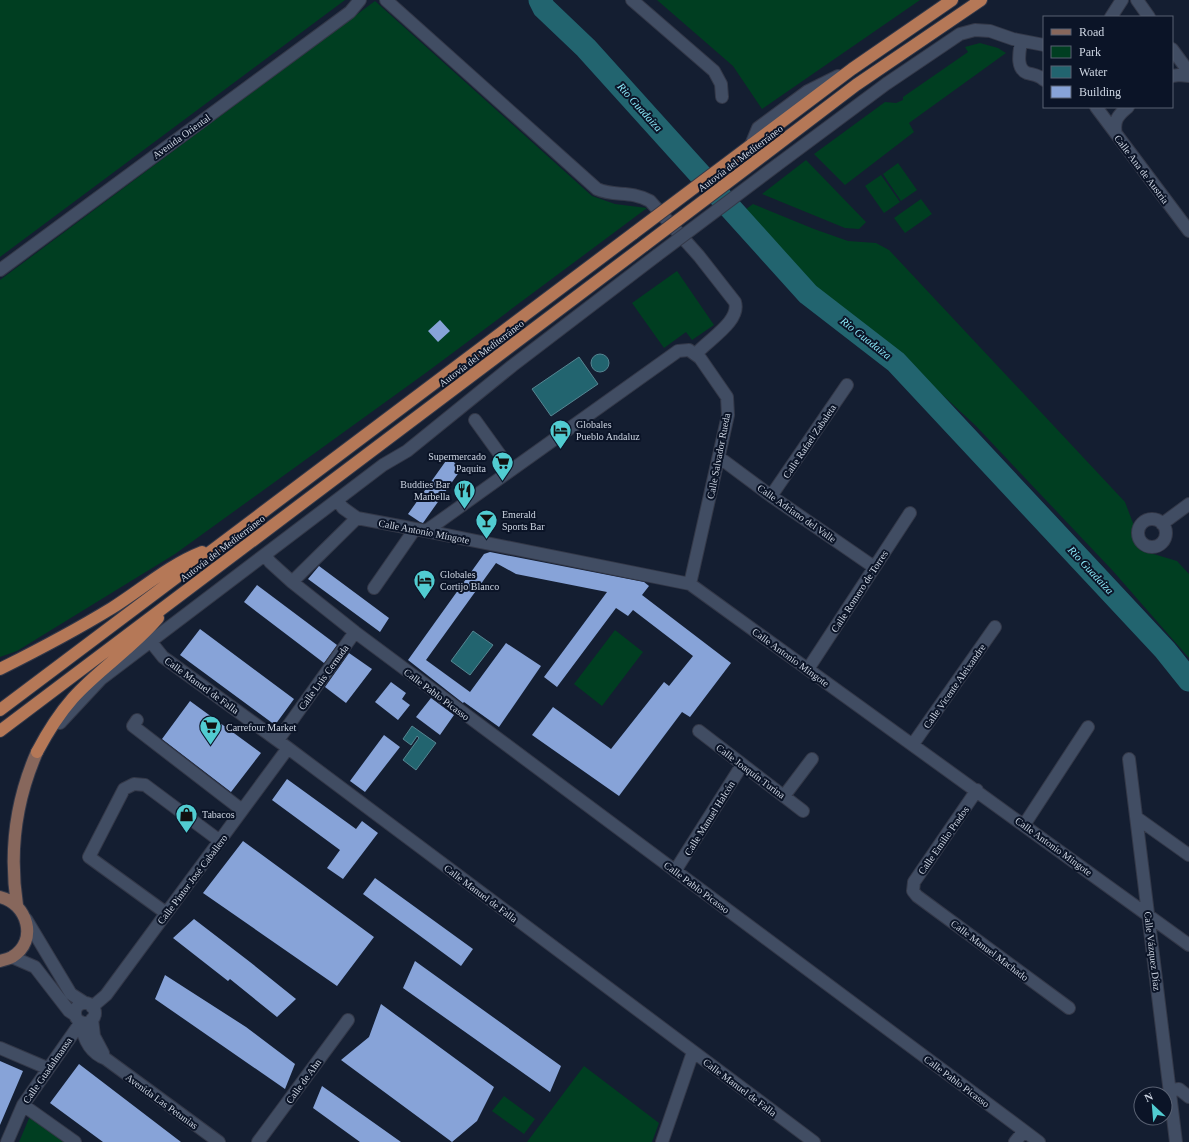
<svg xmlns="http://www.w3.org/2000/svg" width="1189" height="1142" viewBox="0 0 1189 1142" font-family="'Times New Roman',serif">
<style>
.green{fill:#003e21}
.water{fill:#22646f;stroke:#558692}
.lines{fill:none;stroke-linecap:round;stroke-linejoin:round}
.river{stroke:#22646f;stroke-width:23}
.building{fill:#87a3d8}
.minor-casing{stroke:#333848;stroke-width:14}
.major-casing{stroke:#333848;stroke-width:14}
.highway-casing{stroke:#333848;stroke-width:14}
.minor{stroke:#414d63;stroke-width:12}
.major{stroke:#87675c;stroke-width:12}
.highway{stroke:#b57857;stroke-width:12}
.minor-bridge-casing{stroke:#333848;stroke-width:14;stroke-linecap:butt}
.highway-bridge-casing{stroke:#333848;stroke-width:14;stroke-linecap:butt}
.minor-bridge{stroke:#414d63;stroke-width:12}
.highway-bridge{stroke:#b57857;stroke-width:12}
.labels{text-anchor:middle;stroke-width:4;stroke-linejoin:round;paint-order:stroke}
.street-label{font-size:10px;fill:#cdd5e2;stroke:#0b1427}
.poi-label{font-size:10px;fill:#cdd5e2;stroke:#0b1427;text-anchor:start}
.water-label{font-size:11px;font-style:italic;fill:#8ae7f7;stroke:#0b1427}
</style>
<rect width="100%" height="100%" fill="#141e31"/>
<path class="green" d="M0 0H345L0 257Z
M657 0H920L762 109 733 66Z
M375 1 592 196 615 204 647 208 427 372 175 554 17 651 0 657V280Z
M980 43 998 48 1006 53 909 123 914 132 845 185 814 154 885 102 896 103 903 100V97L968 52 965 47Z
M806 160 866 222 859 229 845 228 762 194Z
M898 163 917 190 901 201 883 174Z
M881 175 900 202 884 213 865 186Z
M921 199 932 214 905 233 894 218Z
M753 204 814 229 848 241 876 243 889 250 1125 502 1133 523V540L1140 550 1177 561 1189 574V658L1113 571 975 425 910 365 849 321 802 278 742 212Z
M677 271 714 325 692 340 686 332 664 348 632 303Z
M615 630 643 652 602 706 574 684Z
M584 1066 659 1123 652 1142H527Z
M504 1096 535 1119 524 1134 492 1111Z
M30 1116 64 1142H19Z"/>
<path class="water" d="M591 363a9 9 0 1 1 18 0a9 9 0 1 1-18 0Z
M579 357 598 384 551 416 532 389Z
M473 631 493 645 470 675 451 661Z
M412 726 436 743 416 770 403 760 419 738 417 736 411 745 403 739Z"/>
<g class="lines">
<path class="river" d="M540 0 544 8 586 48 808 294 896 362 1165 650 1189 680"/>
</g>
<path class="building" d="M440 320 450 331 438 342 428 331Z
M448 458 462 468 423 523 420 522 408 514Z
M490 552 644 582 649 586 642 595 731 663 690 717 682 712 619 796 532 735 553 707 611 749 664 682 669 686 693 656 633 610 628 616 616 608 557 687 544 677 607 592 516 574 496 563 426 660 470 692 506 643 541 666 499 727 464 702 463 703 408 660 484 554Z
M319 566 389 618 380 632 308 579Z
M257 585 337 645 324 663 244 602Z
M200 629 294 699 275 725 180 655Z
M349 653 372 669 346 703 325 687Z
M391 682 406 693 402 699 410 705 398 720 375 702Z
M431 698 454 715 440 735 416 717Z
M190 701 261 753 231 792 162 739Z
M384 735 400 747 365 792 350 781Z
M287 779 356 829 362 821 378 833 343 879 327 868 340 850 272 800Z
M243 841 374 937 337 986 203 893Z
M375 878 473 949 461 966 363 894Z
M194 919 250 962 296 999 277 1017 230 979 228 981 173 938Z
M415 961 561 1066 550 1092 403 988Z
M165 975 246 1027 295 1064 285 1089 155 999Z
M381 1004 494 1087 477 1121 452 1142 341 1060 369 1037Z
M0 1061 23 1071 0 1125Z
M79 1064 181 1142H103L50 1103Z
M322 1086 401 1142H360L313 1108Z"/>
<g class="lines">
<defs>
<path id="minor" d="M386 0 597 189C615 197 630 190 650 201L699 256 735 302C741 321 708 340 696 354
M632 0 714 71 721 84 722 97
M1137 0 1149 17
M1111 17 1122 0
M1021 41C1020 50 1015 68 1027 73 1034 75 1039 75 1044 80
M1172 49 1189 72
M1172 76 1179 75 1189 76
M1096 107 1189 231
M1116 134C1113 121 1118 115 1128 107
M751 145 758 128 808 91 838 76
M777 165 886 84 960 34 975 30 990 31 1013 39 1044 45
M0 270 350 12 360 0
M475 420 511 470
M720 458 771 496 874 567
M771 496 847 385
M337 500 343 508 357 518 426 531 690 584 1189 945
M1138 533a14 14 0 1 1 28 0a14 14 0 1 1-28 0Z
M1162 524 1189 504
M426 531 678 351 689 350 700 358 727 397 728 415 690 584
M265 555 270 562 292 582 355 632 1039 1142
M292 582 357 518
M374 588 415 529
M151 642 163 657 288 748 814 1142
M808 669 910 513
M137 720 133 726 242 810
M60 723 101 679 383 465 407 451 512 366 656 256
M699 731 803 811
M278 740 355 632
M913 744 995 627
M1129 759 1176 1142
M977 790 914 882 913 891 917 896 1069 1008
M784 796 812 759
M1137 818 1189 855
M1024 825 1088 727
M675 871 742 765
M166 913 89 857 124 789 134 784 145 785 220 841
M26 919 71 994 85 1003
M12 957 35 967 69 1011 75 1015
M75 1013a10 10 0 1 1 20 0a10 10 0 1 1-20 0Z
M92 1007 106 995 288 748
M92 1019 94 1036 103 1053
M81 1022C83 1038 90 1053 106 1059L219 1142
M0 1048 47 1068
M1171 1090 1179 1089 1189 1097
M23 1105 75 1142
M7 1142 23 1105 81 1022
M258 1142 348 1020
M662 1142 693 1052
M1015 1142 1024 1131"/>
<path id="major" d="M0 897C27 903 39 941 12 957 8 959 4 960 0 961
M17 905C9 852 15 802 37 752"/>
<path id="highway" d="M751 145 852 69 952 0
M764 155 856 85 981 0
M0 669C38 650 76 630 112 608 142 589 169 565 202 552
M0 710 634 233
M0 731 645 245
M37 752C47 733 58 715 73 698 99 669 133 648 158 618"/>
</defs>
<use href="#minor" class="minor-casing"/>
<use href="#major" class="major-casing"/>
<use href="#highway" class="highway-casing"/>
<use href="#minor" class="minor"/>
<use href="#major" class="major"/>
<use href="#highway" class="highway"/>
<defs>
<path id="minor-bridge" d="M656 256 777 165"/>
<path id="highway-bridge" d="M634 233 751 145
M645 245 764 155"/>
</defs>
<use href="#minor-bridge" class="minor-bridge-casing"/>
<use href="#highway-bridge" class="highway-bridge-casing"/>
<use href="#minor-bridge" class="minor-bridge"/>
<use href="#highway-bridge" class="highway-bridge"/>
</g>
<defs>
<symbol id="hotel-pin" viewBox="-11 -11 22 30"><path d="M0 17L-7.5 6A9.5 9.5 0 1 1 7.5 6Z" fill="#51ccd1" stroke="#0b1427"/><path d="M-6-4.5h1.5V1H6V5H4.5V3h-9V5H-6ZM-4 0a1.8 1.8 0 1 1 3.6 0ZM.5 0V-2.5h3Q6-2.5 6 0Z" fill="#111"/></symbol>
<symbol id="supermarket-pin" viewBox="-11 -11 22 30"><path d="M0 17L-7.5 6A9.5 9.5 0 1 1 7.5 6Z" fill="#51ccd1" stroke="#0b1427"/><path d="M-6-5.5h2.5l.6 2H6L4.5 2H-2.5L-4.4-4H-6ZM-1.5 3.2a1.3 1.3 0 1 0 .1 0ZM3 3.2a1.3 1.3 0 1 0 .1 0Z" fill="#111"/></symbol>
<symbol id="restaurant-pin" viewBox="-11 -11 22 30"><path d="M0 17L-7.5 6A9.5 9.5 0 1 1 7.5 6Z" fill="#51ccd1" stroke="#0b1427"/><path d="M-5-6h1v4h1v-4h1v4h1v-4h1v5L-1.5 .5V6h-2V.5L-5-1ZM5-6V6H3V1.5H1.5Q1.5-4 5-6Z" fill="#111"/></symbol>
<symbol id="bar-pin" viewBox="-11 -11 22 30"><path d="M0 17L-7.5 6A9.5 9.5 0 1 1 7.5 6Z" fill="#51ccd1" stroke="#0b1427"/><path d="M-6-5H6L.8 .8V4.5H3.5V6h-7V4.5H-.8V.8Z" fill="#111"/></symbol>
<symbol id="shop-pin" viewBox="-11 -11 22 30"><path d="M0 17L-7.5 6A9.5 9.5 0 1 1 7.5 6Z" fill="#51ccd1" stroke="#0b1427"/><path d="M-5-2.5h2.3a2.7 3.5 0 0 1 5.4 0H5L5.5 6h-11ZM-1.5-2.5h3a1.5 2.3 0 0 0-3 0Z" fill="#111"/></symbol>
</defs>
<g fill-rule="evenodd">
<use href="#hotel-pin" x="548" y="418" width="25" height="34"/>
<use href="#supermarket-pin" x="490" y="450" width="25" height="34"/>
<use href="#restaurant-pin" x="452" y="478" width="25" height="34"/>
<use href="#bar-pin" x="474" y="508" width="25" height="34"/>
<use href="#hotel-pin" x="412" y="568" width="25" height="34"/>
<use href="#supermarket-pin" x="198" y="714" width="25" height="34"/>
<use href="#shop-pin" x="174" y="802" width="25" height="34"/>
</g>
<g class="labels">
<g class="street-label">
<text transform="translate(181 136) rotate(-36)" y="4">Avenida Oriental</text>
<text transform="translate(740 158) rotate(-37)" y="4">Autovía del Mediterráneo</text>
<text transform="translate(1142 169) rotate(53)" y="4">Calle Ana de Austria</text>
<text transform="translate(481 353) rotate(-37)" y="4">Autovía del Mediterráneo</text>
<text transform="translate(809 441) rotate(-56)" y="4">Calle Rafael Zabaleta</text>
<text transform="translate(718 456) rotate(-79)" y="4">Calle Salvador Rueda</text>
<text transform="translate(797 513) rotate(35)" y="4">Calle Adriano del Valle</text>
<text transform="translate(424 531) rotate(11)" y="4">Calle Antonio Mingote</text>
<text transform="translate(222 548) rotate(-37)" y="4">Autovía del Mediterráneo</text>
<text transform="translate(859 591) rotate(-57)" y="4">Calle Romero de Torres</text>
<text transform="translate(791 657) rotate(36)" y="4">Calle Antonio Mingote</text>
<text transform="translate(323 677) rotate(-54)" y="4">Calle Luis Cernuda</text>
<text transform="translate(202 685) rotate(36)" y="4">Calle Manuel de Falla</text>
<text transform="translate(954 686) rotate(-55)" y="4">Calle Vicente Aleixandre</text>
<text transform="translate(437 694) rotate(37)" y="4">Calle Pablo Picasso</text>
<text transform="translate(751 771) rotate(37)" y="4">Calle Joaquín Turina</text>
<text transform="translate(709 818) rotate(-58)" y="4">Calle Manuel Halcón</text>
<text transform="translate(943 840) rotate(-55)" y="4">Calle Emilio Prados</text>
<text transform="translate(1054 846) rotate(36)" y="4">Calle Antonio Mingote</text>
<text transform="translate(192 879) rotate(-53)" y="4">Calle Pintor José Caballero</text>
<text transform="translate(697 887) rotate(37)" y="4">Calle Pablo Picasso</text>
<text transform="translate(481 893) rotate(37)" y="4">Calle Manuel de Falla</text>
<text transform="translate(990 950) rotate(37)" y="4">Calle Manuel Machado</text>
<text transform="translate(1153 951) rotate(83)" y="4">Calle Vázquez Díaz</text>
<text transform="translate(47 1070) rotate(-55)" y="4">Calle Guadalmansa</text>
<text transform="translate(303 1081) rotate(-54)" y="4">Calle de Ahn</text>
<text transform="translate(957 1081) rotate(37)" y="4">Calle Pablo Picasso</text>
<text transform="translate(740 1087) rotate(37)" y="4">Calle Manuel de Falla</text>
<text transform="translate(162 1101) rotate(36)" y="4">Avenida Las Petunias</text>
</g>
<g class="poi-label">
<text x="576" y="428">Globales<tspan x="576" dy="12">Pueblo Andaluz</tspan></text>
<text x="486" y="460" text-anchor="end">Supermercado<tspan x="486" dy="12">Paquita</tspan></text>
<text x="450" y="488" text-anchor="end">Buddies Bar<tspan x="450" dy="12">Marbella</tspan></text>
<text x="502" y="518">Emerald<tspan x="502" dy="12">Sports Bar</tspan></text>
<text x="440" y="578">Globales<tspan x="440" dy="12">Cortijo Blanco</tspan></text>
<text x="226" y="731">Carrefour Market</text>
<text x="202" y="818">Tabacos</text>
</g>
<g class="water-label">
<text transform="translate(640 107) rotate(48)" y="4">Rio Guadaiza</text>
<text transform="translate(866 338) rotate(38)" y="4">Rio Guadaiza</text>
<text transform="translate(1091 570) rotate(47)" y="4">Rio Guadaiza</text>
</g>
</g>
<rect x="1043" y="16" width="130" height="92" fill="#0b1427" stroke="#596172"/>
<rect x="1051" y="29" width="20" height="6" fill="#87675c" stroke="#596172"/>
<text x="1079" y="36" font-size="12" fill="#cdd5e2">Road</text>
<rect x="1051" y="46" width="20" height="12" fill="#003e21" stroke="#596172"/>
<text x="1079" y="56" font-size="12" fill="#cdd5e2">Park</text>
<rect x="1051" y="66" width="20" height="12" fill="#22646f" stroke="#596172"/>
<text x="1079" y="76" font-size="12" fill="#cdd5e2">Water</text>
<rect x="1051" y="86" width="20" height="12" fill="#87a3d8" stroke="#596172"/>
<text x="1079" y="96" font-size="12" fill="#cdd5e2">Building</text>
<g transform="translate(1153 1106) rotate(334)"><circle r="19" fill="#0b1427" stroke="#596172"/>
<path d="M0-3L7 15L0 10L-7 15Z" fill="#51ccd1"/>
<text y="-6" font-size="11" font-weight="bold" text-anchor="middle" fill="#cdd5e2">N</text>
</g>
</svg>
